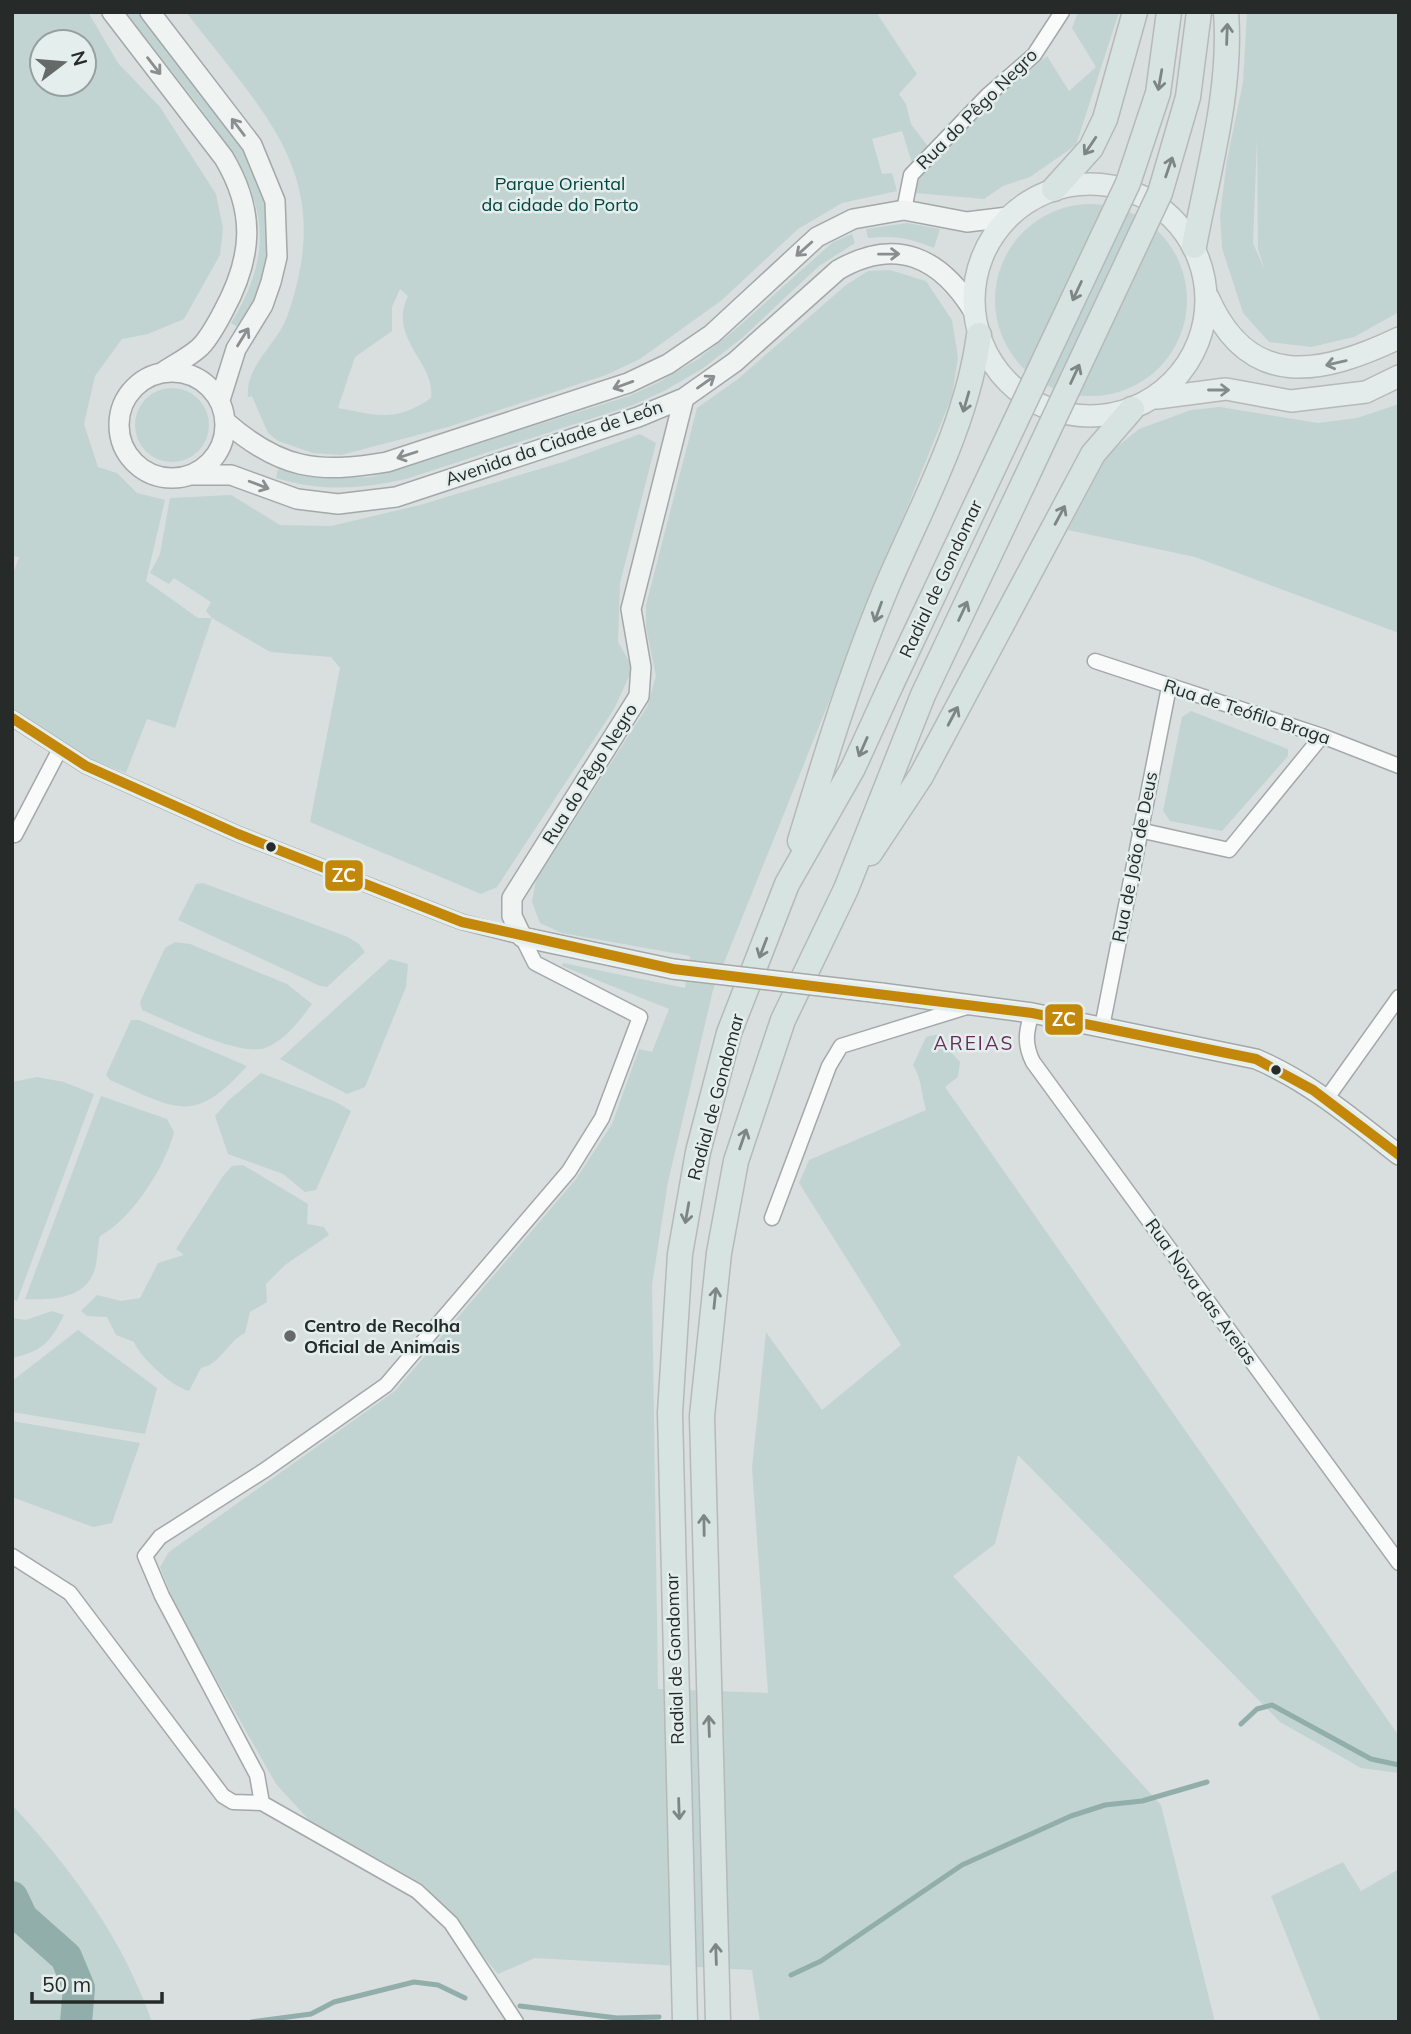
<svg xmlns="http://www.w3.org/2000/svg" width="1411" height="2034" viewBox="0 0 1411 2034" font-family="Mulish,sans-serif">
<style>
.green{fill:#c2d4d2;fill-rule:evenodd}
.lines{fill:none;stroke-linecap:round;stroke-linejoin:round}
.stream{stroke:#91aeab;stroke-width:5}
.river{stroke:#91aeab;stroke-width:32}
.street-casing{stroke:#a4a8a8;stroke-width:17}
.secondary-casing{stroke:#a4a8a8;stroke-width:22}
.primary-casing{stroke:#b6b9b8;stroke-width:24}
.highway-casing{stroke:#b6b9b8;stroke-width:27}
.street{stroke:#f9fafa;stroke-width:14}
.secondary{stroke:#eff3f2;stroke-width:19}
.primary{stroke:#e4eceb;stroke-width:21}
.highway{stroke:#d6e3e1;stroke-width:24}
.secondary-bridge-casing{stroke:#a4a8a8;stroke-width:22;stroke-linecap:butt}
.highway-bridge-casing{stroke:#b6b9b8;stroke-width:27;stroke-linecap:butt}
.secondary-bridge{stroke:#eff3f2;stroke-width:19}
.highway-bridge{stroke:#d6e3e1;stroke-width:24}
.bus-1-casing{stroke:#e3eeed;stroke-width:16}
.bus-1{stroke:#c3870a;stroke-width:10}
.oneway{stroke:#7e8685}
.oneway2{stroke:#8a8e8e}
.oneway3{stroke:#858b8a}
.bus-dot{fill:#262a29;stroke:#e3eeed;stroke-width:2.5}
.poi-dot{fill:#656968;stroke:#e3eeed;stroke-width:2.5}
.labels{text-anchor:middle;stroke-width:5;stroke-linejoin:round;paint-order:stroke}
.street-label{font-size:18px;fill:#262a29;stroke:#e3eeed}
.park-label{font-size:18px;fill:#03443f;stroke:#e3eeed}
.poi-label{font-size:18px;font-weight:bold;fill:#262a29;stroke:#e3eeed;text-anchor:start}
.neighbourhood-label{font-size:19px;letter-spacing:2px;fill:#642d59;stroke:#e3eeed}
.line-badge{stroke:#e3eeed;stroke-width:2.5}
.badge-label{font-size:19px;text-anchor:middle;font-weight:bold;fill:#fff}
</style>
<rect width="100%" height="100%" fill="#d9dede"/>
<path class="green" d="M12 12H88L118 63 160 107 216 194 223 228 220 255 184 319 148 334 122 339 95 376 84 424 98 467 117 473 137 493 165 500 146 581 198 618H212L206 611 211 602 174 578 169 584 150 573 160 554 170 498 231 495 280 525 331 526 420 505 563 462 640 434 656 443 620 583 618 642 633 668 614 709 497 887 481 894 310 822 340 668 331 657 270 652 212 618 175 728 147 719 126 773 79 755 12 710V577L19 557 12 556ZM42 42H84V84H42Z
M126 12H140C162 41 184 69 206 98 268 179 294 233 240 328L231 323C288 232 252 175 195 101 172 72 149 42 126 12Z
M186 12H876L917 74 899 94 906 104 911 124 930 149 912 163 902 131 872 139 882 174 892 173 897 191 842 203 798 229 722 300 640 359 606 375 448 427 341 455 313 453 278 441 268 433 252 396 248 397C245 366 277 344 287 317 337 175 267 118 186 12ZM400 289 408 296C387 339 436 362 431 398 395 423 377 415 338 408L355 357 392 331V307Z
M1078 12H1119L1076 145 1030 177 1003 186 984 199 915 193 921 173 988 105 1047 56 1069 91 1096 67 1072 28Z
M1247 12H1399V312L1354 337 1311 347 1269 342 1243 313 1222 248 1220 215 1227 160 1243 82ZM1257 139 1258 249 1265 271 1253 243Z
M995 300a96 96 0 1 1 192 0a96 96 0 1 1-192 0Z
M907 223 940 229 934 248C911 238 893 235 868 238L866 229Z
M852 234 855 243 819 266 742 338 702 369 664 391 633 405 406 479C360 489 321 492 276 478L278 469 331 478 371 477 629 396 659 382 698 359 737 328 833 242Z
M890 270 926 281 952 320 958 357 952 396 713 990 668 1182 652 1285 658 1689 768 1693 752 1468 766 1332 822 1410 901 1345 799 1183 809 1160 926 1110C921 1093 922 1080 913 1065L926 1037 939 1034 946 1047 960 1062 958 1077 945 1087 1399 1736V1773L1361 1768 1280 1722 1018 1455 995 1544 953 1576 1161 1805 1215 2022H760L752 1970 535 1958 498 1974 423 1884 309 1820 276 1784 177 1610 160 1567 169 1552 395 1391 576 1179 612 1124 639 1049 652 1052 669 1009 562 966 563 963 685 988 690 956 562 933 540 923 532 902 536 880 647 707 656 676 646 628V605L697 408 738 379 846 285 868 271Z
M135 425a37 37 0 1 1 74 0a37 37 0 1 1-74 0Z
M1399 404V633L1195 557 1068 530 1108 454 1139 429 1191 410 1220 407 1318 423 1357 418Z
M1191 711 1288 749V756L1222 831 1170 821 1163 811 1182 717Z
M203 883 348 937 359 944 365 952 327 987 320 986 178 920 196 884Z
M175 942 190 944 287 984 312 1004C300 1020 285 1041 265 1048 239 1057 169 1021 142 1010L140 1002 165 948Z
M390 959 408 964 406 987 365 1087 347 1094 280 1059Z
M131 1020H139L247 1066C193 1127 175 1108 110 1080L106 1075Z
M261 1073 336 1102 351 1111 316 1190 305 1192 283 1174 228 1154 215 1116 229 1100Z
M37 1077 64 1082 94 1094 17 1301 12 1299V1082Z
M101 1096 167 1119 174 1132C166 1166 131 1220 100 1236 97 1248 98 1264 93 1274 82 1300 48 1300 25 1299Z
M243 1165 308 1204 307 1224 324 1227 329 1235 285 1265 266 1284 267 1302 250 1312 245 1333C228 1341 221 1364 201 1368L189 1391C172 1387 140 1357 134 1342L116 1335 107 1317 87 1316 81 1311 97 1295 121 1301 140 1298 158 1263 184 1255 176 1249 223 1176 232 1166Z
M52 1311 64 1315C51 1342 41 1352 12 1358V1318L26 1320Z
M78 1330 157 1388 145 1434 12 1412V1381Z
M12 1421 140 1443 112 1523 93 1527 12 1497Z
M12 1805C72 1869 123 1939 152 2022H12Z
M1343 1862 1361 1891 1399 1869V2022H1321L1271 1896Z"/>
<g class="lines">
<path class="stream" d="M1241 1724 1257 1709 1272 1705 1371 1759 1399 1765
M791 1975 821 1961 962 1865 1071 1816 1105 1805 1142 1801 1207 1782
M520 2006 617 2018 659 2017
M251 2022 311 2014 334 2002 414 1982 438 1985 465 1998"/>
<path class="river" d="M12 1897 22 1918 66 1957 79 1988 76 2022"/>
<defs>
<path id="street" d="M904 210 911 175 988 95 1034 55 1062 12
M1095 661 1322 736 1399 766
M12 718 86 766 238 834 462 922 522 937 535 963 640 1017 602 1118 569 1171 386 1385 265 1470 160 1537 145 1556 162 1596 257 1775 262 1803
M1139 830 1229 850 1322 736
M15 835 59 751
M1032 1013C1026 1031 1024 1044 1033 1062L1399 1563
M1102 1027 1169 687
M1327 1098 1399 997
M772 1218 829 1066 841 1046 970 1006
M12 1556 70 1593 223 1796 233 1802 262 1803 417 1891 451 1923 516 2022"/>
<path id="secondary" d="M112 12 224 158C256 212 253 257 223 312 217 323 209 339 199 348 189 357 175 364 163 372
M150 12 252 145 275 201 277 257 271 282 263 305 236 349 220 400
M119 425a53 53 0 1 1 106 0a53 53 0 1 1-106 0Z
M226 422C280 469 317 474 387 462L628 383 668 364 712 334 817 237 853 219 904 210 967 222 1008 217
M192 475H231L297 499 338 504 396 497 638 417 684 398 735 362 838 270C897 236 941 258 974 312
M673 969 522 937 512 916V898L639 696 641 667 631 609 684 398
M881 993 1032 1013 1256 1059C1310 1082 1353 1119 1399 1155"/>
<path id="primary" d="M974 300a116 116 0 1 1 232 0a116 116 0 1 1-232 0Z
M1208 297C1249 391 1321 375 1399 338
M1157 398 1226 389 1291 401 1366 392 1399 376"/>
<path id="highway" d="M1054 189 1091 148 1105 119 1135 12
M1194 246C1208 171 1232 90 1226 12
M800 841C826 755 853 667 888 584 923 503 967 424 979 335
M870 853 921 776 1093 454 1132 409
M685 2022 670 1413 680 1254 698 1152 729 1033 787 884 853 768 891 685
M718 2022 702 1416 719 1253 736 1161 783 1020 846 889 923 695 1025 480"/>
</defs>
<use href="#street" class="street-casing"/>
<use href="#secondary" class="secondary-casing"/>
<use href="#primary" class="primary-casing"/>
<use href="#highway" class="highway-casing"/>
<use href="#street" class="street"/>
<use href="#secondary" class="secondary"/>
<use href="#primary" class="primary"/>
<use href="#highway" class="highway"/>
<defs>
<path id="secondary-bridge" d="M673 969 881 993"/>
<path id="highway-bridge" d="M1025 480 1160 193 1188 97 1199 12
M891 685 1128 183 1158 93 1169 12"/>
</defs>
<use href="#secondary-bridge" class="secondary-bridge-casing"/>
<use href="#highway-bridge" class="highway-bridge-casing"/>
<use href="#secondary-bridge" class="secondary-bridge"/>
<use href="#highway-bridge" class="highway-bridge"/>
<defs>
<path id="bus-1" d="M12 718 86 766 238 834 462 922 673 969 1032 1013 1256 1059 1313 1090 1399 1155"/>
</defs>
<use href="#bus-1" class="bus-1-casing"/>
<use href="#bus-1" class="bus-1"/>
</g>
<defs><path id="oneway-shaft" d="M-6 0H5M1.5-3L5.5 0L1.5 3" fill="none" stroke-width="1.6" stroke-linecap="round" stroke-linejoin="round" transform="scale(1.75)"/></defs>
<g class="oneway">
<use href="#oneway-shaft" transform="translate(1227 34) rotate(-88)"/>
<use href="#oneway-shaft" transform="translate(1160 80) rotate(100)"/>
<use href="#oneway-shaft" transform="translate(1090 146) rotate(124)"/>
<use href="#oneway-shaft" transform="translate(1169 167) rotate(-71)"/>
<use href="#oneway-shaft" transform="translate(1077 291) rotate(115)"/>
<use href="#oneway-shaft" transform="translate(1075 374) rotate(-65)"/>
<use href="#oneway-shaft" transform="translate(966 402) rotate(106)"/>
<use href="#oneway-shaft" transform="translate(1060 515) rotate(-62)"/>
<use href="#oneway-shaft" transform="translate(963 611) rotate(-65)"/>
<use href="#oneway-shaft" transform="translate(878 612) rotate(110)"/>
<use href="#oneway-shaft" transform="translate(953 716) rotate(-62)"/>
<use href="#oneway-shaft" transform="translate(863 747) rotate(114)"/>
<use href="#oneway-shaft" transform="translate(763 948) rotate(111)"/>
<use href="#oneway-shaft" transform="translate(743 1139) rotate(-71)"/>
<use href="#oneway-shaft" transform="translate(687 1213) rotate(100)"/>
<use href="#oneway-shaft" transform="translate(715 1298) rotate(-84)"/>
<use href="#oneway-shaft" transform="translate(704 1525) rotate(-91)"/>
<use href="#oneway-shaft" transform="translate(709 1726) rotate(-92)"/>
<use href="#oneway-shaft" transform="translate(679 1809) rotate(88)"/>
<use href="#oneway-shaft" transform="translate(716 1954) rotate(-92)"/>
</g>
<g class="oneway2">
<use href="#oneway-shaft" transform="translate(154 66) rotate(52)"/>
<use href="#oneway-shaft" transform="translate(238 127) rotate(-127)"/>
<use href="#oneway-shaft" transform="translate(804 249) rotate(138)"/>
<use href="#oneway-shaft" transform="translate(889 254) rotate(-1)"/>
<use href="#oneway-shaft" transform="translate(243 337) rotate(-58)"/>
<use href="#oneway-shaft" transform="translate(706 382) rotate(-35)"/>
<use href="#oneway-shaft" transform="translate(623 385) rotate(160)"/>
<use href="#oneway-shaft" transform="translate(407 455) rotate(162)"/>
<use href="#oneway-shaft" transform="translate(259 485) rotate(21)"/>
</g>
<g class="oneway3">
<use href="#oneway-shaft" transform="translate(1336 363) rotate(167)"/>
<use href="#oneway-shaft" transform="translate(1219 390)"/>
</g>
<g class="bus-dot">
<circle cx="271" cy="847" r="6"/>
<circle cx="1276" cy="1070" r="6"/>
</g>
<circle class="poi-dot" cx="290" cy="1336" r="7"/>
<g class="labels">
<g class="street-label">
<text transform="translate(977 109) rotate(-45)" y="6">Rua do Pêgo Negro</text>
<text transform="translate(554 443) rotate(-19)" y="6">Avenida da Cidade de León</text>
<text transform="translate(941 579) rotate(-65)" y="6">Radial de Gondomar</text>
<text transform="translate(1247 712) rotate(18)" y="6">Rua de Teófilo Braga</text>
<text transform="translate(590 774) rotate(-58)" y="6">Rua do Pêgo Negro</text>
<text transform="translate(1135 857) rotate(-79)" y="6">Rua de João de Deus</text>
<text transform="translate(716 1097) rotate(-75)" y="6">Radial de Gondomar</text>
<text transform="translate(1201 1292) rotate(54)" y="6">Rua Nova das Areias</text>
<text transform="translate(675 1659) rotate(-92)" y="6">Radial de Gondomar</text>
</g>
<g class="park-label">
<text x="560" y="190">Parque Oriental<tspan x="560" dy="21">da cidade do Porto</tspan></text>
</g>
<g class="poi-label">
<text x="304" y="1332">Centro de Recolha<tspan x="304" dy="21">Oficial de Animais</tspan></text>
</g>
<g class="neighbourhood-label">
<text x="974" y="1050">AREIAS</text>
</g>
</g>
<g class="line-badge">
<rect x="324" y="859" width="40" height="33" rx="7" fill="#c3870a"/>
<rect x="1044" y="1003" width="40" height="33" rx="7" fill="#c3870a"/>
</g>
<g class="badge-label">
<text x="344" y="882">ZC</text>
<text x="1064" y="1026">ZC</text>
</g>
<rect width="1411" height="2034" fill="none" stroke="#262a29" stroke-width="28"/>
<g transform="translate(63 63) rotate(74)"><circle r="33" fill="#e3eeed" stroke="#97a09f" stroke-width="2"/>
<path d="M0-5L12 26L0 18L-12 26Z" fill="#656968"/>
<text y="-10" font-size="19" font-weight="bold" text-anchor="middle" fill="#262a29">N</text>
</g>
<path d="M32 1992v10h130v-10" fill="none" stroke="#262a29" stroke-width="3.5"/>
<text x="42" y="1992" font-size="21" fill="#262a29" stroke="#e3eeed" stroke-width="5" paint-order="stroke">50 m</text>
</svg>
